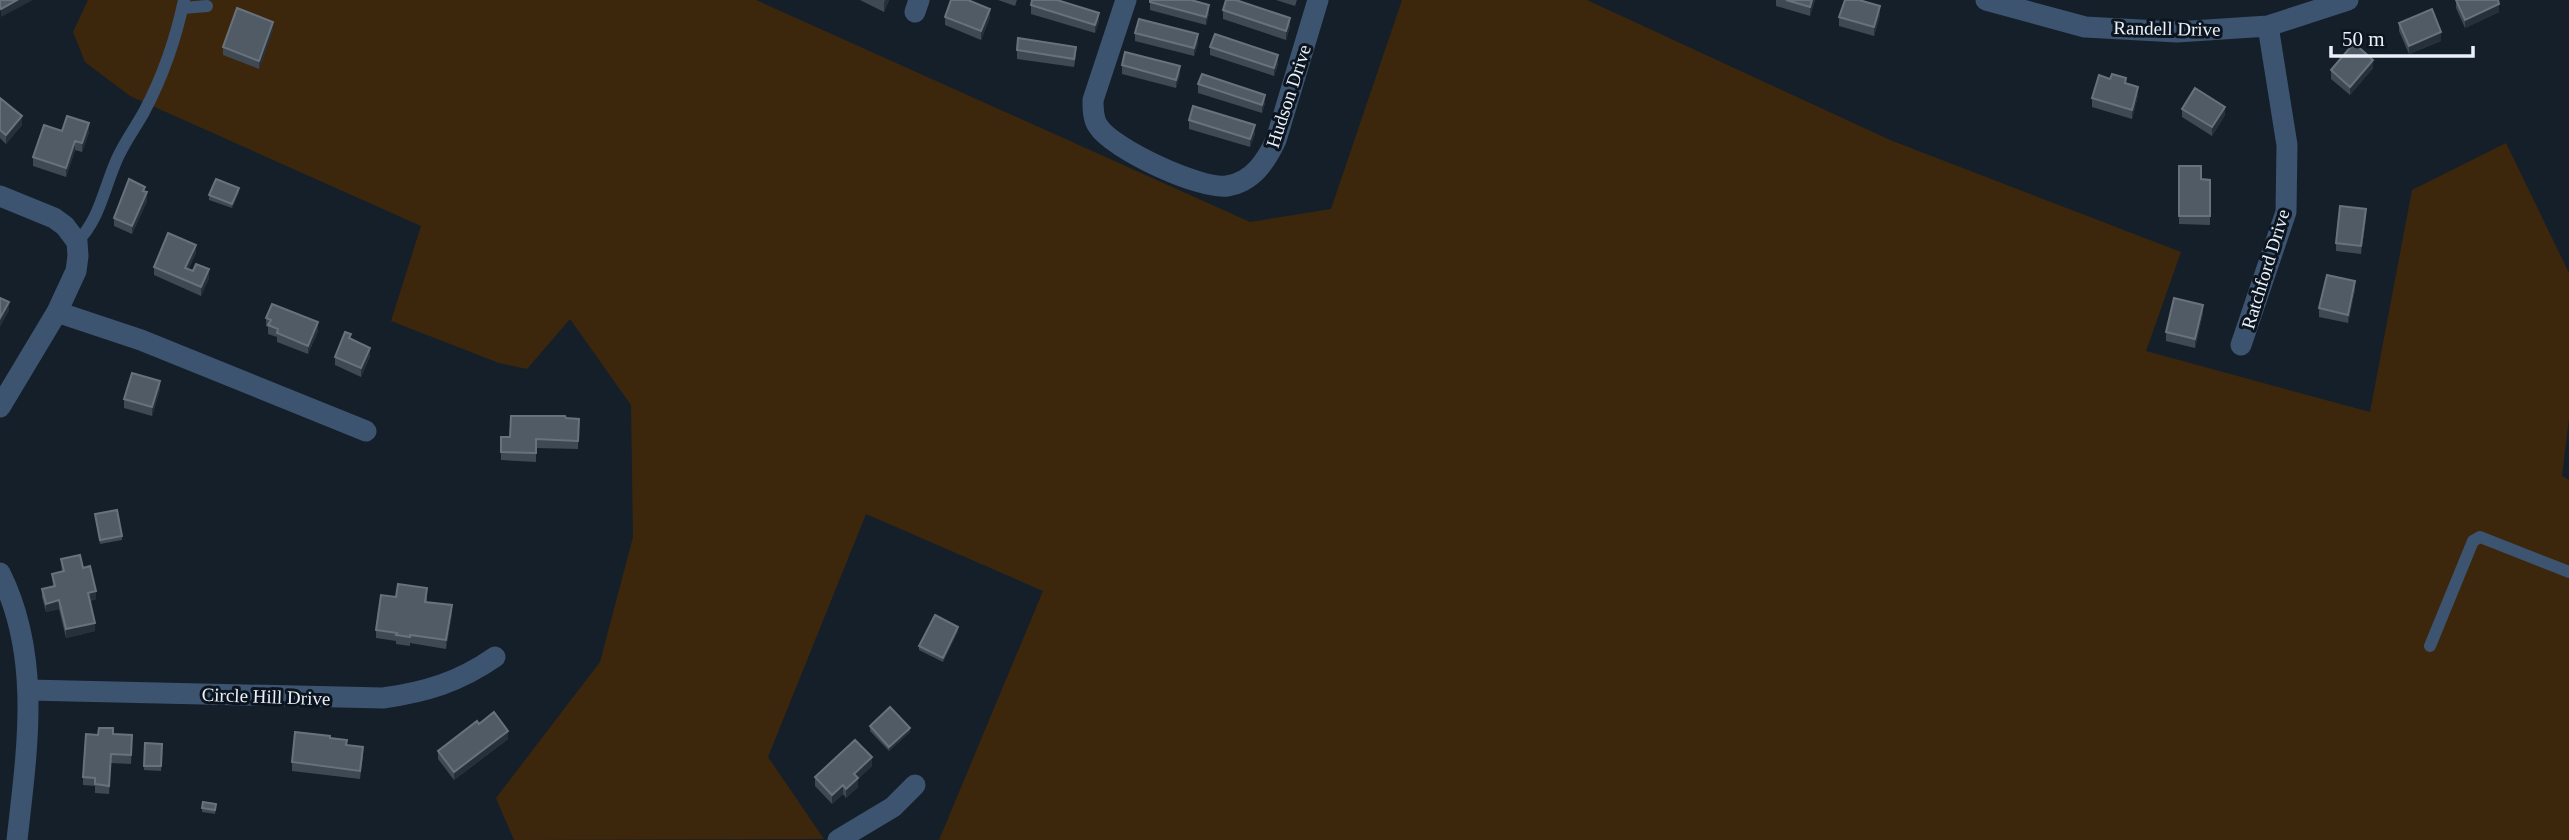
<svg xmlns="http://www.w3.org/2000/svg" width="2569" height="840" viewBox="0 0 2569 840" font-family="'Times New Roman',serif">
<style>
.green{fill:#3c270d}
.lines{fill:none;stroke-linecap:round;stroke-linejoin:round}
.service{stroke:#3c5470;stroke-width:12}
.minor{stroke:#3c5470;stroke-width:21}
.wall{fill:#3e4953}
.shaded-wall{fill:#26303b}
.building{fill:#515b65;stroke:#69727c;stroke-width:2}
.labels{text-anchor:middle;stroke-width:6;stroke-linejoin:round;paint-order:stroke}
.street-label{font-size:19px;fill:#ebf1f9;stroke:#0c151f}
</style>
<rect width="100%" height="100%" fill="#151f29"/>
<path class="green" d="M88 0H756L1250 222 1331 209 1402 0H1587L1890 140 2181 252 2146 351 2370 412 2412 190 2506 143 2569 273V418L2562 476 2569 480V840H939L1043 591 866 514 768 757 824 839 514 840 496 798 600 662 633 537 631 405 570 319 527 369 499 363 391 321 421 226 130 96 85 62 73 32Z"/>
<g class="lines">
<path class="service" d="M183 8 207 6
M77 242C100 219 104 188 117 159 124 143 135 128 144 112 162 78 176 38 184 0
M2430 646 2473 541 2480 537 2569 572"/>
<path class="minor" d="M1126 0 1093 100C1093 109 1093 119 1098 126 1112 149 1201 190 1227 186 1253 182 1266 161 1276 140L1318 0
M1986 0 2085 27 2177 32 2268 26 2348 0
M915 12 919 0
M0 196 54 218 65 226 77 242 78 256 76 271 57 312 0 407
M57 312 141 340 366 431
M2241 345 2286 212 2287 145 2268 26
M0 573C42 657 27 750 17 840
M28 690 383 698C426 692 459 682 495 657
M838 840 893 807 915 785"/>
</g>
<path class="wall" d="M860 0H889L884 12Z
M998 0H1017L1015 6Z
M1276 0H1297L1295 6Z
M1776 0H1815L1810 16 1776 6Z
M2456 0 2499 12 2465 28 2456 8Z
M1150 2 1209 13 1206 25 1150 10Z
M1031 5 1099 21 1095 33 1031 14Z
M1223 10 1290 26 1286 40 1223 19Z
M1880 15 1874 36 1839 26V17Z
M945 17H990L981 40 945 25Z
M2399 23 2441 41 2409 54 2399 31Z
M273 30 259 69 223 55V47Z
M1135 33 1198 43 1194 56 1135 41Z
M1210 47 1278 64 1274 76 1210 55Z
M1017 50 1076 55 1074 67 1017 59Z
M1122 65 1180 75 1176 88 1122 74Z
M2373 68 2350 95 2331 79V70Z
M2126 83 2138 95 2132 119 2092 107V98Z
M1198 84 1265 103 1262 113 1198 93Z
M0 98 22 125 6 144 0 138Z
M2182 109 2225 115 2212 136 2182 117Z
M1189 120 1255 134 1250 147 1189 129Z
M62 131 89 132 82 152 75 150 66 177 33 166V157Z
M2179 166 2201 179 2210 180V225L2179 224Z
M145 191 147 201 132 234 114 226V218Z
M239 192 232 208 209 200V195Z
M2366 218 2361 254 2336 251V243Z
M196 253 188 270 209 278 201 296 154 275V267Z
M2355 290 2348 323 2319 317V308Z
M2203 313 2195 348 2166 341V332Z
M266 318 318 331 308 354 277 342V337L268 334V327L266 326Z
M351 339 370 356 361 377 335 365V357Z
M160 389 152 416 124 408V399Z
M566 418 579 419 578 449 536 448V462L501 460V437H510Z
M95 514 122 536V540L100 544Z
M61 559 83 568 96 599 90 601 95 631 66 638 59 609 46 612 42 597V589L53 586 52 574 62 572Z
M396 597H427V602L452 614 446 649 410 643V646L396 644V641L376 638V630Z
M958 631 943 662 919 650V646Z
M870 726 910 732 889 751 870 731Z
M113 734 132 744 131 764 111 763 109 794 95 793V786L83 785V777L98 735Z
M330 738 347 745 363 756 360 779 292 771V762Z
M508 739 454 780 438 759V751Z
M145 743 162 744 161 771 144 770Z
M872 766 858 779V787L846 798 843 794 832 804 815 786V777Z
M216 804 215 814 202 812V808Z"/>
<path class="shaded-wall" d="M17 0H33L1 17V9Z
M885 0H889L884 12V3Z
M1812 0H1815L1810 16V7Z
M2499 4V12L2465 28V20Z
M1209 5V13L1206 25V17Z
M1880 6V15L1874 36V27Z
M990 9V17L981 40V31Z
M1099 13V21L1095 33V25Z
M1290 18V26L1286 40V31Z
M273 22V30L259 69V61Z
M2441 32V41L2409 54V46Z
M1198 34V43L1194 56V48Z
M1278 55V64L1274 76V68Z
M2373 60V68L2350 95V87Z
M1180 66V75L1176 88V80Z
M2138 87V95L2132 119V110Z
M1265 95V103L1262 113V105Z
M2225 107V115L2212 136V127Z
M22 116V125L6 144V135Z
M89 123V132L82 152V143Z
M1255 125V134L1250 147V139Z
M75 141V150L66 177V168Z
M239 188V192L232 208V204Z
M147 192V201L132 234V226Z
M2366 209V218L2361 254V246Z
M196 245V253L185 277V268Z
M209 269V278L201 296V287Z
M2355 281V290L2348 323V315Z
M9 302V311L0 327V318Z
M2203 305V313L2195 348V339Z
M318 322V331L308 354V346Z
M370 348V356L361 377V368Z
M160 381V389L152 416V407Z
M96 591V599L88 601V593Z
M59 600V609L46 612V604Z
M452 605V614L446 649V640Z
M95 623V631L66 638V629Z
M958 627V631L943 662V658Z
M910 728V732L889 751V747Z
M508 731V739L454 780V772Z
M872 757V766L858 779V787L846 798V789L854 774Z
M843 785V794L832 804V795Z"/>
<path class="building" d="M0 0H17L1 9 0 6Z
M951 0H968L990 9 981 31 945 17Z
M1032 0H1057L1099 13 1095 25 1031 5Z
M1150 0H1191L1209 5 1206 17 1150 2Z
M1226 0H1236L1290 18 1286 31 1223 10Z
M1786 0H1812L1810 7Z
M1845 0H1859L1880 6 1874 27 1839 17Z
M2456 0H2498L2499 4 2465 20Z
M237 8 273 22 259 61 223 47Z
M2432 9 2441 32 2409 46 2399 23Z
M1139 19 1198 34 1194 48 1135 33Z
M1215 34 1278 55 1274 68 1210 47Z
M1018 38 1076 47 1074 59 1017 50Z
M2354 43 2373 60 2350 87 2331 70Z
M1125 52 1180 66 1176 80 1122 65Z
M1202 74 1265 95 1262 105 1198 84Z
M2112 74 2126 78 2125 83 2138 87 2132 110 2092 98 2099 75 2110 79Z
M2195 88 2225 107 2212 127 2182 109Z
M0 98 22 116 6 135 0 130Z
M1193 106 1255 125 1250 139 1189 120Z
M67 116 89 123 82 143 75 141 66 168 33 157 44 125 62 131Z
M2179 166H2201V179L2210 180V216H2179Z
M129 179 145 187 143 191 147 192 132 226 114 218Z
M216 179 239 188 232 204 209 195Z
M2340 206 2366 209 2361 246 2336 243Z
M168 233 196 245 185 268 193 271 196 264 209 269 201 287 154 267Z
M2327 275 2355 281 2348 315 2319 308Z
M0 298 9 302 0 318Z
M2174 298 2203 305 2195 339 2166 332Z
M272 304 318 322 308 346 277 333 278 329 268 325 271 320 266 318Z
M345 332 351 334 349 338 370 348 361 368 335 357Z
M132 373 160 381 152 407 124 399Z
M511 416H565L566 418 579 419 578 441 536 439V453L501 452V437H510Z
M117 510 122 536 100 540 95 514Z
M80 555 83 568 90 566 96 591 88 593 95 623 66 629 59 600 46 604 42 589 55 586 52 574 64 571 61 559Z
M398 584 427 588 425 602 452 605 446 640 410 635V637L396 635 397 633 376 630 381 595 396 597Z
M935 615 958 627 943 658 919 646Z
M890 707 910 728 889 747 870 726Z
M494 712 508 731 454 772 438 751 477 721 479 724Z
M99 728H113V734L132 735 131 755 111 754 109 786 95 784V778L83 777 86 734 98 735Z
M295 732 330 736V738L347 740 346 745 363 747 360 771 292 762Z
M855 740 872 757 854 774 858 778 846 789 843 785 832 795 815 777Z
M145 743 162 744 161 766H144Z
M203 802 216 804 215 810 202 808Z"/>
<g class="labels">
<g class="street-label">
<text transform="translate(2167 28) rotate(1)" y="7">Randell Drive</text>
<text transform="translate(1288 96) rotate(-72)" y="7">Hudson Drive</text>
<text transform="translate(2265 269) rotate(-73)" y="7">Ratchford Drive</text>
<text transform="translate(266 696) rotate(2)" y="7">Circle Hill Drive</text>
</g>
</g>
<path d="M2331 46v10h142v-10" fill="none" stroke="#ebf1f9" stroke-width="3.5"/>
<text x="2342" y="46" font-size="21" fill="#ebf1f9" stroke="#0c151f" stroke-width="5" paint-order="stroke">50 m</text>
</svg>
